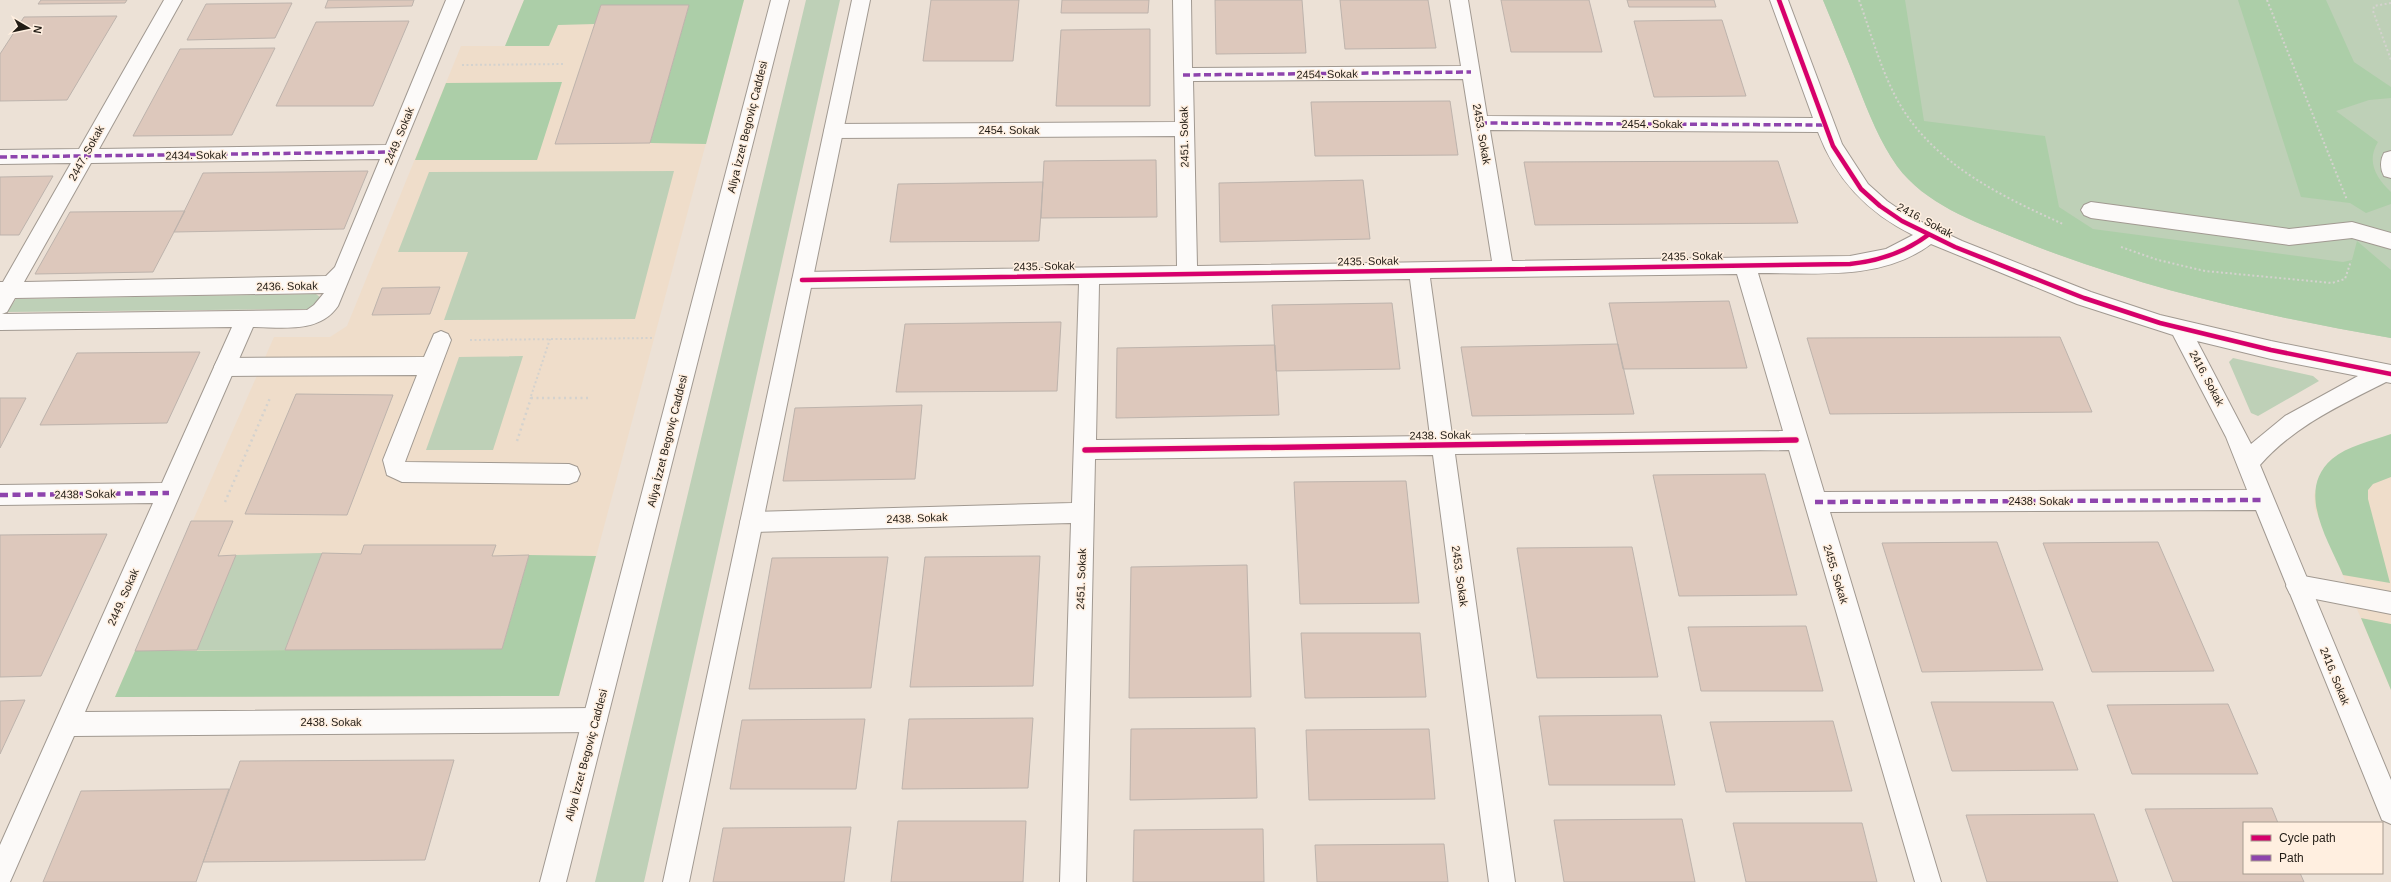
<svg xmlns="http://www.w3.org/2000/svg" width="2391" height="882" viewBox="0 0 2391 882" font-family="Arial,sans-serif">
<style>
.built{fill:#efddca}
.green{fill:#bed0b7}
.forest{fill:#accea8}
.building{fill:#ddc8bc;stroke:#bdb3ac}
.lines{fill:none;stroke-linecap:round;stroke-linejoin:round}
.lane-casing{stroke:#a19991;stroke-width:2}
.street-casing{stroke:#a19991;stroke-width:2}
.secondary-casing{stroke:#a19991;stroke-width:2}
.path-far1{stroke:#d4d2ce;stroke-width:2;stroke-dasharray:2 2.5;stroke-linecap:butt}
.path{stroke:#d4d2ce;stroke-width:2.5;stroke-dasharray:2 3.5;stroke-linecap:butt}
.lane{fill:#fcfaf9;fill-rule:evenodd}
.street{fill:#fcfaf9;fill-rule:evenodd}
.secondary{fill:#fcfaf9;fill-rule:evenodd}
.quiet-far1{stroke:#8e44ad;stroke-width:3.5;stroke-dasharray:7 3.5;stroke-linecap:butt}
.quiet{stroke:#8e44ad;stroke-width:4.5;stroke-dasharray:8 4.5;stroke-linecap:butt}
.cycleway-far1-casing{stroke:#ffefe0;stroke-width:6}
.cycleway-casing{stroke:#ffefe0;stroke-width:8}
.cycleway-far1{stroke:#d6006c;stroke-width:4.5}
.cycleway{stroke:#d6006c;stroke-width:5.5}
.labels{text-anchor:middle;stroke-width:3;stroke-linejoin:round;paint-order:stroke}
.street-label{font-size:11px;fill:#221c15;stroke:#ffefe0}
</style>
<rect width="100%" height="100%" fill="#ece1d6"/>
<path class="built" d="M524 0H744L559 696 115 697 274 337H330L347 326 461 46H505Z
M2391 434V690L2315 509 2314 495 2321 475 2331 460 2346 451Z"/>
<path class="green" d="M806 0H840L644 882H595Z
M1823 0H2391V338C2263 316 2136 287 2015 238 1973 221 1925 204 1897 166 1880 142 1869 114 1858 86 1847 58 1835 29 1823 0Z
M674 171 635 319 444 320 468 252H398L429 172Z
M316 294 321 298 312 309 7 312 16 299Z
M523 356 493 450H426L459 357Z
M2233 358 2313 376 2319 381 2258 416 2251 413 2229 362Z
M322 553 285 650H197L236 555Z"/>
<path class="forest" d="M524 0H744L706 144 650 143 689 5H601L595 24 558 25 549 46H505Z
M1823 0H1905L1924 121 2045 136 2059 207 2093 229 2343 262 2352 260 2357 241 2391 270V338C2263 316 2136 287 2015 238 1973 221 1925 204 1897 166 1880 142 1869 114 1858 86 1847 58 1835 29 1823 0Z
M2238 0H2326L2354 62 2391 87V98L2369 100 2336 111 2378 142C2366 161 2376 178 2391 192V204L2366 213 2350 203 2301 197Z
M562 82 537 160H415L446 83Z
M2391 434V477L2373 484 2368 490V499L2390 583 2343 575C2329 541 2295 491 2332 459 2347 446 2372 441 2391 434Z
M529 555 596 556 559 696 115 697 135 651 502 649Z
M2361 618 2391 624V690Z"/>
<path class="building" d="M41 0H127L125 3 38 4Z
M328 0H414L412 6 325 8Z
M931 0H1019L1013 61H923Z
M1062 0H1149L1148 13H1061Z
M1215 0H1302L1306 53 1216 54Z
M1340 0H1428L1436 48 1345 49Z
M1501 0H1589L1602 52H1511Z
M1627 0H1714L1716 7H1629Z
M292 3 275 38 187 40 206 4Z
M601 5H689L650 143 555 144Z
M117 16 67 100 0 101V54L24 17Z
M1722 20 1746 96 1654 97 1634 21Z
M409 21 373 106H276L316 22Z
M1150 29V106H1056L1061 30Z
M275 48 232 135 133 136 180 49Z
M1450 101 1458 155 1315 156 1311 102Z
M1156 160 1157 217 1041 218 1044 161Z
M1778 161 1798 223 1535 225 1524 162Z
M368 171 344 229 174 232 203 173Z
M53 176 19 235H0V177Z
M1363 180 1370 239 1220 242 1219 183Z
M1043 182 1039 241 890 242 898 184Z
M185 211 153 272 35 274 70 212Z
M440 287 430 314 372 315 382 288Z
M1729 301 1747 368 1623 369 1609 303Z
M1392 303 1400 369 1276 371 1272 305Z
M1061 322 1057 391 896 392 905 324Z
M2060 337 2092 412 1830 414 1807 338Z
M1618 344 1634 414 1472 416 1461 347Z
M1275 345 1279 415 1116 418 1117 348Z
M200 352 167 423 40 425 77 353Z
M296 394 393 395 347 515 245 514Z
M0 398H26L0 448Z
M922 405 915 479 783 481 795 408Z
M1765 474 1797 595 1679 596 1653 475Z
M1406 481 1419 603 1300 604 1294 482Z
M191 521H233L218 556 236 555 197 650 135 651Z
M107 534 41 676 0 677V535Z
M1997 542 2043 670 1922 672 1882 543Z
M2158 542 2214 671 2092 672 2043 543Z
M364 545H496L492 556 529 555 502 649 285 650 322 553 361 554Z
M1632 547 1658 677 1537 678 1517 548Z
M1040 556 1033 686 910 687 925 557Z
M888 557 871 688 749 689 772 558Z
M1247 565 1251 697 1129 698 1131 567Z
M1806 626 1823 691H1701L1688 627Z
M1301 633H1420L1426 697 1305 698Z
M25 700 0 754V701Z
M1931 702H2053L2078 770 1952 771Z
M2228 704 2258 774H2132L2107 705Z
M1661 715 1675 785H1549L1539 716Z
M1033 718 1028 788 902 789 909 719Z
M865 719 856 789H730L742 720Z
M1833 721 1852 791 1726 792 1710 722Z
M1255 728 1257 798 1130 800 1131 729Z
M1429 729 1435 799 1309 800 1306 730Z
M454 760 425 860 203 862 240 761Z
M229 789 196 882H43L81 791Z
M2272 808 2278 823H2244V873H2300L2304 882H2173L2145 809Z
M2094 814 2118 882H1987L1966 815Z
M1682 819 1695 882H1564L1554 820Z
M898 821H1026L1023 882H891Z
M1733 823H1862L1877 882H1746Z
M851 827 844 882H713L723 828Z
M1263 829 1264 882H1133L1134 830Z
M1444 844 1448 882H1317L1315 845Z"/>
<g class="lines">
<defs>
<path id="lane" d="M2391 151V178L2384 176C2380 169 2380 160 2384 153Z
M2091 202 2289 229 2352 222 2391 233V249L2352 238 2289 245 2091 218 2084 215 2081 210 2084 205Z
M441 331 448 334 451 340 405 462 569 464 577 467 580 474 577 481 569 484 402 482 387 475 383 460 417 375 225 376 217 373 214 367 217 361 225 358 424 357 434 334Z
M2298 575 2391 592V614L2290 594 2286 586 2290 578Z"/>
<path id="street" d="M164 0H182L99 149 386 145 446 0H464L338 306C319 334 282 327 253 327L85 712 595 708 604 712 607 720 604 728 595 732 74 736 10 882H0V845L153 503 0 505V485L162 483 232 327 0 330V282H3L71 163 0 164V150L79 149ZM380 159 335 267 326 276 24 282 91 163ZM324 293 314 305 307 310 2 314 7 312 15 298Z
M1173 0H1191L1192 68 1461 66 1450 0H1468L1487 116 1813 118 1770 0H1788L1842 144 1868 184 1887 201 1909 216 1962 241 2091 292 2160 315 2271 341 2391 365V383L2386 382C2341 405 2294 426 2260 465L2391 780V824L2382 820 2256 510 1830 512 1941 882H1915L1789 450 1455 454 1515 882H1489L1433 455 1095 459 1086 882H1060L1071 523 751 532 743 529 740 522 743 515 751 512 1072 503 1079 284 802 288 795 286 792 280 795 274 802 272 1177 266 1175 136 833 138 826 136 824 131 826 126 833 124 1175 122ZM1463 79 1492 261 1197 266 1193 81ZM1490 130 1818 132C1836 180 1868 213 1913 235L1886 249 1850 256 1512 261ZM1931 244 2077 304 2173 335 2226 437 2247 490 1824 492 1758 273C1815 273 1882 281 1931 244ZM1737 274 1783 431 1452 435 1430 278ZM1410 279 1430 436 1096 440 1099 284ZM2197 341 2271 359 2358 376 2285 416 2251 444Z"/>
<path id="secondary" d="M771 0H789L566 882H540Z
M852 0H870L689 882H663Z"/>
</defs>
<use href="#lane" class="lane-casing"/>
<use href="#street" class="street-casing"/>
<use href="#secondary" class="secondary-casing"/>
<path class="path-far1" d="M1859 0C1872 36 1882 75 1902 108 1938 166 2003 197 2063 224
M2267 0 2347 200
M2391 3 2374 6 2373 11 2391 60
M462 65 565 64
M2121 247 2158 260 2205 271 2332 283 2345 279 2351 261
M470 340 654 338
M531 396 550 339"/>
<path class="path" d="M531 398H589
M517 441 532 395
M225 502 270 398"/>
<use href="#lane" class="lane"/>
<use href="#street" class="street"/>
<use href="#secondary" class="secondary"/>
<path class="quiet-far1" d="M1183 75 1471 72
M1480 123 1824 125
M0 157 392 152"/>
<path class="quiet" d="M0 495 169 493
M1815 502 2263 500"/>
<defs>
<path id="cycleway-far1" d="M1779 0 1833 146 1861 189 1880 206 1902 221 1955 247 2084 298 2160 323 2271 350 2391 374
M802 280 1850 264C1879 261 1904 253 1928 235"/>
<path id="cycleway" d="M1085 450 1796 440"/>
</defs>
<use href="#cycleway-far1" class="cycleway-far1-casing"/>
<use href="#cycleway" class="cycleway-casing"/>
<use href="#cycleway-far1" class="cycleway-far1"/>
<use href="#cycleway" class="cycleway"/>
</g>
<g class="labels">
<g class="street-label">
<text transform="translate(1327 74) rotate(-1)" y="4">2454. Sokak</text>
<text x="1652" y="128">2454. Sokak</text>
<text transform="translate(747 127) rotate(-76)" y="4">Aliya İzzet Begoviç Caddesi</text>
<text x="1009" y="134">2454. Sokak</text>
<text transform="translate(1482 134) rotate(80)" y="4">2453. Sokak</text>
<text transform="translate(399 136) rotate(-68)" y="4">2449. Sokak</text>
<text transform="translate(1184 137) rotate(-91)" y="4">2451. Sokak</text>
<text transform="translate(86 153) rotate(-61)" y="4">2447. Sokak</text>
<text transform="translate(196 155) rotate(-1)" y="4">2434. Sokak</text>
<text transform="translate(1925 220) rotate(28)" y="4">2416. Sokak</text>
<text transform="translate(1692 256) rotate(-1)" y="4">2435. Sokak</text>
<text transform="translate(1368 261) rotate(-1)" y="4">2435. Sokak</text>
<text transform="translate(1044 266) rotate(-1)" y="4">2435. Sokak</text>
<text transform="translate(287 286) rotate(-1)" y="4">2436. Sokak</text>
<text transform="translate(2207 378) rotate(62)" y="4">2416. Sokak</text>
<text transform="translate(1440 435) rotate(-1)" y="4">2438. Sokak</text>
<text transform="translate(667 441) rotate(-76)" y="4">Aliya İzzet Begoviç Caddesi</text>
<text transform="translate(85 494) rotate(-1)" y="4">2438. Sokak</text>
<text x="2039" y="505">2438. Sokak</text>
<text transform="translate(917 518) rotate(-2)" y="4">2438. Sokak</text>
<text transform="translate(1836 574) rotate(73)" y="4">2455. Sokak</text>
<text transform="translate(1460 576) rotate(82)" y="4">2453. Sokak</text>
<text transform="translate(1081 579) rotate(-88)" y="4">2451. Sokak</text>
<text transform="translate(123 597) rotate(-66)" y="4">2449. Sokak</text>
<text transform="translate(2335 676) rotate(68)" y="4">2416. Sokak</text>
<text x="331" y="726">2438. Sokak</text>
<text transform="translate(586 755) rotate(-75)" y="4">Aliya İzzet Begoviç Caddesi</text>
</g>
</g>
<rect x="2243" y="822" width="140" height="52" fill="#ffefe0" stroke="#a79b8f"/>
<rect x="2251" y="835" width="20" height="6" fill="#d6006c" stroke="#a79b8f"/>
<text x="2279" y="842" font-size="12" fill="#221c15">Cycle path</text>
<rect x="2251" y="855" width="20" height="6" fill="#8e44ad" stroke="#a79b8f"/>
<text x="2279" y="862" font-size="12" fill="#221c15">Path</text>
<g transform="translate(28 28) rotate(99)" stroke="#ffefe0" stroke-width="3" paint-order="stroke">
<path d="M0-3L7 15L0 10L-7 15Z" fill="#221c15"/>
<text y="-6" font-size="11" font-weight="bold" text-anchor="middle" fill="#221c15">N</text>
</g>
</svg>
